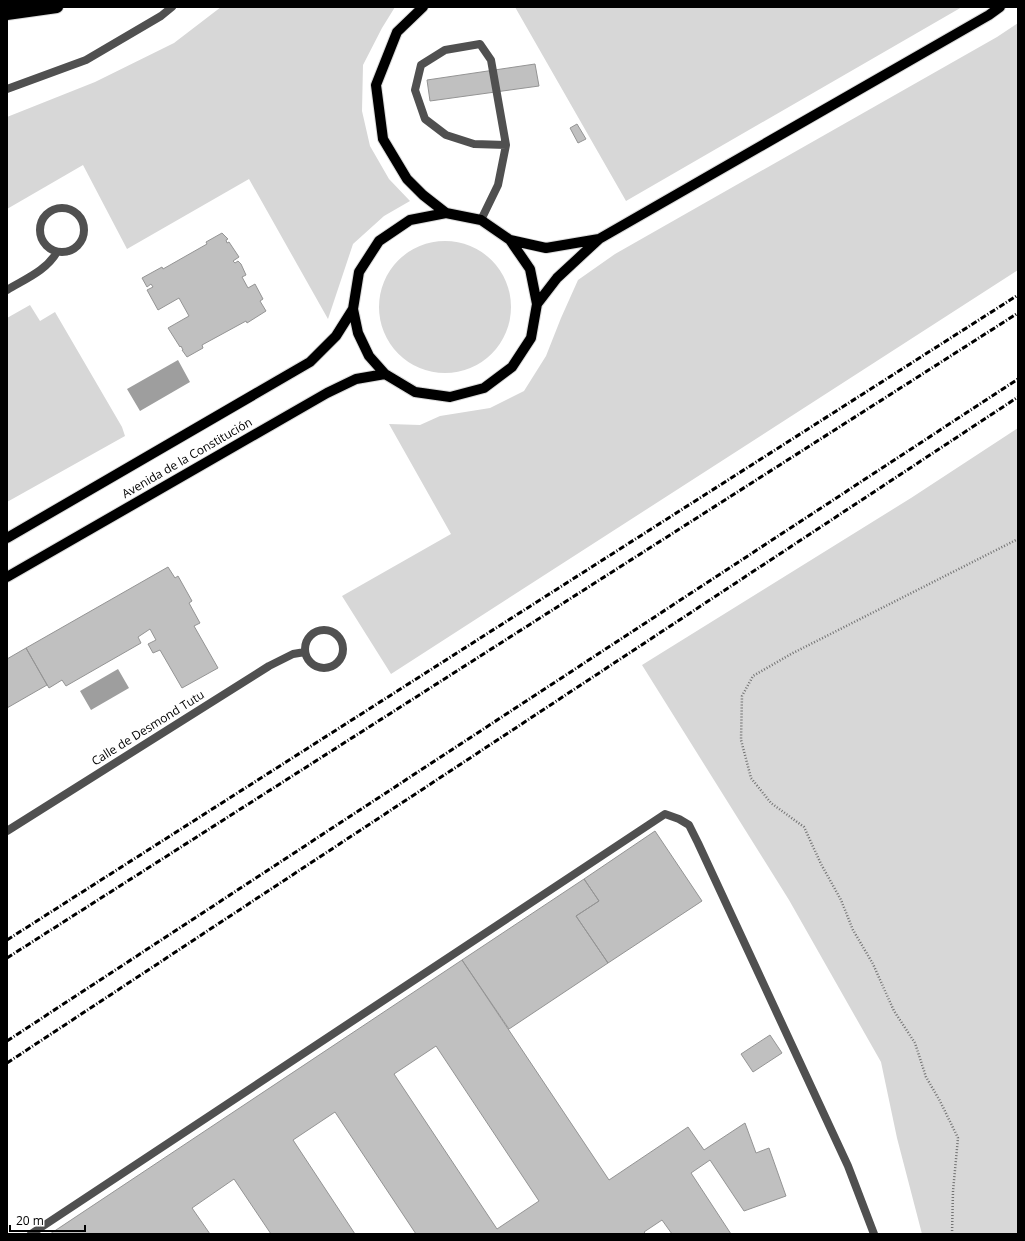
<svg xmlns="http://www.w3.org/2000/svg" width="1025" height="1241" viewBox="0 0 1025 1241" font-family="'Open Sans',sans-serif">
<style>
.green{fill:#d7d7d7}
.water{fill:#9e9e9e}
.building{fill:#c0c0c0;stroke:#949494;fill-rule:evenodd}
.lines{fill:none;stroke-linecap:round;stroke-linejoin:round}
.primary-casing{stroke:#dbdbdb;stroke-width:12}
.motorway-casing{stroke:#dbdbdb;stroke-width:14}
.path{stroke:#727272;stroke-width:2.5;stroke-dasharray:1 2;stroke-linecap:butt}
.service{stroke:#505050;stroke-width:8}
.minor{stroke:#505050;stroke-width:8}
.tertiary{stroke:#505050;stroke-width:8}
.primary{stroke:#000;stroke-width:10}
.motorway{stroke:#000;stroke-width:12}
.rail{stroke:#000;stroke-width:3;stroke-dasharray:6 2 1 2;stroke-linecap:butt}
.labels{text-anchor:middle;stroke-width:3.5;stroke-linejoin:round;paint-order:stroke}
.street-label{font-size:12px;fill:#000;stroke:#fff}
</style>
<rect width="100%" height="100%" fill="#fff"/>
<path class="green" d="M221 7H395L382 28 363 65 362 111 370 146 389 179 410 201 384 216 353 244 328 319 249 179 127 249 83 165 7 209V117L95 82 174 43Z
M515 7H962L626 201Z
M1018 23V270L391 674 342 596 451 534 389 424 420 425 440 416 490 408 524 391 546 356 561 318 578 280 615 254 997 37Z
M379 307a66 66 0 1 1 132 0a66 66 0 1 1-132 0Z
M30 305 40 321 55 312 122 427 125 436 7 502V318Z
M1018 428V1234H922L897 1138 881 1062 789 900 642 665 911 498Z"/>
<path class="water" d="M178 360 190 382 140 411 127 389Z
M118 669 129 688 91 710 80 691Z"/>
<path class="building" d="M535 64 539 86 430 101 427 80Z
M577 124 586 139 578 143 570 128Z
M222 233 228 239 226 240 227 243 229 242 239 257 233 261 235 263 238 261 241 264 246 275 242 277 248 288 255 284 263 299 260 301 266 311 247 323 246 321 202 345 203 348 187 357 182 350H183L181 346 180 347 168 328 189 316 179 298 158 310 147 290 153 287 151 284 147 287 142 278 162 267 163 269 207 244 206 242Z
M168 567 175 578 178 576 192 601 189 603 200 623 194 626 218 668 182 688 160 650 153 653 148 644 156 640 150 629 138 637 141 643 66 686 62 680 49 688 26 648Z
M26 648 47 685 7 708V659Z
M655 831 702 901 608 963 576 916 599 901 584 879Z
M584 879 599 901 576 916 608 963 509 1029 462 960Z
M462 960 609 1180 688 1127 704 1150 745 1123 756 1153 769 1148 786 1196 744 1211 710 1160 691 1173 731 1234H672L662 1220 644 1232 646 1234H416L335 1112 293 1140 355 1234H271L234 1179 192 1208 210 1234H50ZM436 1046 539 1201 497 1229 394 1074Z
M770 1035 782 1053 753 1072 741 1054Z"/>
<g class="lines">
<defs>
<path id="primary" d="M423 7 397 32 376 85 383 139 407 179 423 195 446 213
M510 240 530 269 537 304 531 338 512 367 484 388 450 397 415 392 385 374 369 356 358 333 353 309 359 272 379 241 410 220 446 213 481 220 510 240 546 248 599 239
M537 304 557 278 599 239 989 15 1000 7
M7 538 310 362 336 336 353 309
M7 577 327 393 356 379 385 374"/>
<path id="motorway" d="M7 14 57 7"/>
</defs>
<use href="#primary" class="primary-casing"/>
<use href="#motorway" class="motorway-casing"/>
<path class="path" d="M952 1234 953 1191 958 1138 940 1101 926 1077 915 1043 894 1011 873 964 853 930 841 900 821 864 804 827 771 803 751 778 741 740 742 696 753 676 791 654 1018 539"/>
<path class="service" d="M481 220 498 185 506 145 491 60 480 44 445 50 421 65 415 90 425 119 446 135 474 144 506 145
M31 1234 665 814 679 819 689 825 698 843 848 1166 874 1234"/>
<path class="minor" d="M40 230a22 22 0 1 1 44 0a22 22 0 1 1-44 0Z
M7 290C25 279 46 271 57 252
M305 649a19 19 0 1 1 38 0a19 19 0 1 1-38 0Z
M7 831 269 666 293 654 305 652"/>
<path class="tertiary" d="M7 89 86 60 161 16 172 7"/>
<use href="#primary" class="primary"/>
<use href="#motorway" class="motorway"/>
<path class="rail" d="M7 940 1018 295
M7 958 1018 313
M7 1041 1018 379
M7 1063 1018 397"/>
</g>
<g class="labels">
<g class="street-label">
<text transform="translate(187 458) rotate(-30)" y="4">Avenida de la Constitución</text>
<text transform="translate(148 728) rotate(-32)" y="4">Calle de Desmond Tutu</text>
</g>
</g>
<rect width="1025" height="1241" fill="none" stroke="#000000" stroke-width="16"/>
<path d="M10 1225v6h75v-6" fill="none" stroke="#000000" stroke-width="2"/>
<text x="16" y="1225" font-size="12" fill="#000000" stroke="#ffffff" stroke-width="3" paint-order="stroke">20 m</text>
</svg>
